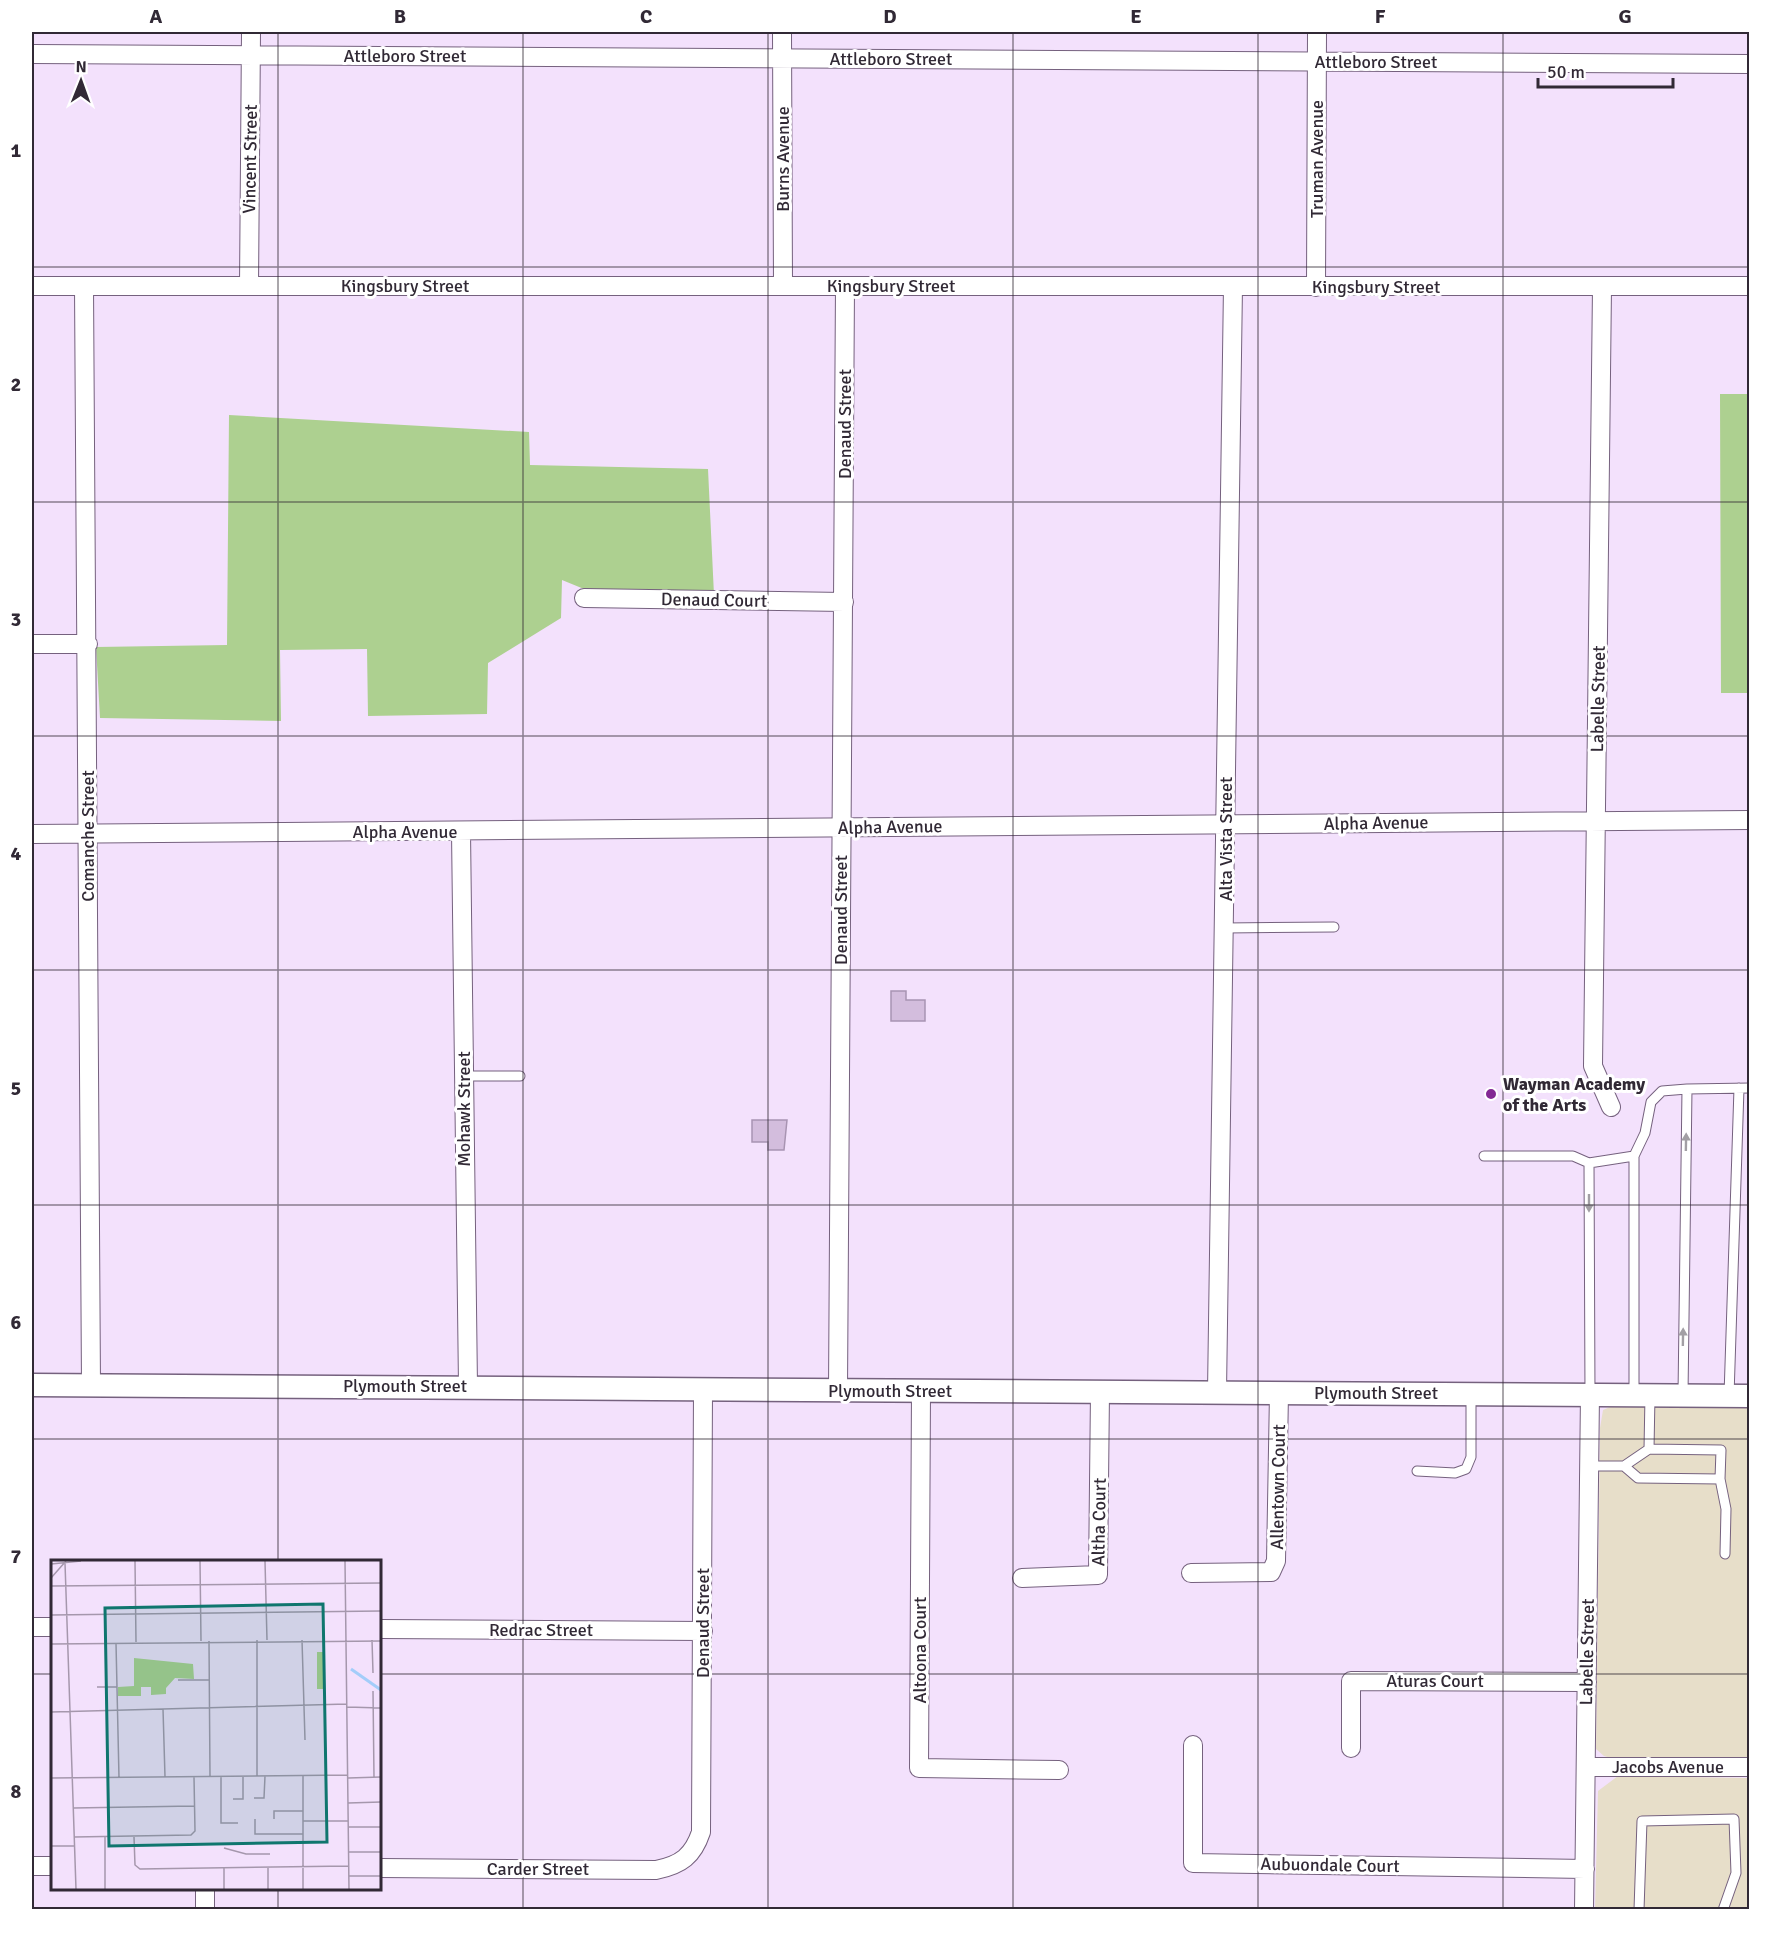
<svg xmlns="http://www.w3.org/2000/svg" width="1781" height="1941" viewBox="0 0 1781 1941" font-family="Signika,sans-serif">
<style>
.commercial{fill:#e7dec9}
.green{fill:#add090}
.building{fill:#d3bddd;stroke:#a894b2;stroke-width:1.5}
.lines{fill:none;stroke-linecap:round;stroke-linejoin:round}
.service-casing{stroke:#75617e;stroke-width:11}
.minor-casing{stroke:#75617e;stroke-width:20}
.tertiary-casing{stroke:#75617e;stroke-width:25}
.service{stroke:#fff;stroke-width:9}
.minor{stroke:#fff;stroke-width:18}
.tertiary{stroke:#fff;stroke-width:22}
.oneway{fill:#a29fa4}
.grid{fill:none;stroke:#312935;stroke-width:1.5;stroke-opacity:0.55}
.poi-dot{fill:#832894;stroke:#fff;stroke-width:2}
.labels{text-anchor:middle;stroke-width:6;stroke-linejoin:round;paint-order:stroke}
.street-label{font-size:18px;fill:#312935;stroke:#fff}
.poi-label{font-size:18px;font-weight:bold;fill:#312935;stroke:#fff;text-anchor:start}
.inset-river{fill:none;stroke:#a3cdfa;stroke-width:3}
.inset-road{fill:none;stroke:#a597ac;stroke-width:1.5}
.view{fill:#0f766e;fill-opacity:0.15;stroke:#0f766e;stroke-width:3}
.inset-edge{fill:none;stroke:#312935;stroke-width:3}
.neatline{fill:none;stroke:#312935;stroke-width:2}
.grid-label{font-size:20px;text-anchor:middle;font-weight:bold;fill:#312935}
</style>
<rect width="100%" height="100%" fill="#f3e1fc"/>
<path class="commercial" d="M1617 1404 1749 1405V1762L1620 1761 1604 1756 1596 1749 1600 1428 1603 1410Z
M1618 1776 1749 1778V1909L1595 1910 1598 1791Z"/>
<path class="green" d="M1720 394H1749V693H1721Z
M229 415 529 432 530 465 708 469 714 595 584 589 562 580 561 618 488 663 487 714 368 716 367 649 280 650 281 721 100 718 96 647 227 645Z"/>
<path class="building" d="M891 991H906V1000H925V1021H891Z
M752 1120H787L784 1150H768V1142H752Z"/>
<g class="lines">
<defs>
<path id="service" d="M1225 928 1334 927
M464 1076H520
M1687 1089 1750 1088
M1484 1156H1573L1589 1163
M1590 1394 1589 1163 1634 1156 1645 1133 1651 1102 1662 1091 1687 1089 1683 1395
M1634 1395V1156
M1729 1396 1739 1088
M1649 1449 1721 1450 1720 1479
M1589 1466H1624L1649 1449 1650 1396
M1624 1466 1638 1478 1720 1479 1726 1509 1725 1554
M1417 1471 1455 1473 1466 1469 1471 1457V1394
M1639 1910 1642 1821 1734 1819 1736 1873 1723 1910"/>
<path id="minor" d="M782 32 783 286
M32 54 1750 64
M32 286H1750
M84 286 91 1385
M249 286 251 32
M1316 287 1317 32
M1602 287 1593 1066 1611 1107
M584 598 844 602
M32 644H88
M461 832 468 1386
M32 834 1750 820
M838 1391 845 286
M921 1391 919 1768 1059 1770
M1217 1392 1233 286
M1191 1573 1271 1572 1276 1561 1279 1393
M1022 1578 1098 1575 1100 1392
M32 1627H52
M380 1629 703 1631
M1193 1745V1863L1585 1869
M1351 1748V1681L1587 1682
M1586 1767H1750
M32 1866H52
M380 1868 656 1870C681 1865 693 1856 701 1832L703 1390
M205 1888V1910
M1584 1910 1590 1394"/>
<path id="tertiary" d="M32 1385 1750 1396"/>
</defs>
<use href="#service" class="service-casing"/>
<use href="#minor" class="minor-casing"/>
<use href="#tertiary" class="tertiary-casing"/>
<use href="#service" class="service"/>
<use href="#minor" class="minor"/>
<use href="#tertiary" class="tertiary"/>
</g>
<defs><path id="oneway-solid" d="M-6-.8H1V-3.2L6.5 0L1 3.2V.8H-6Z" transform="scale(1.5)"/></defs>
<g class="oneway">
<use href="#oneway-solid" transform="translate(1686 1142) rotate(-89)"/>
<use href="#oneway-solid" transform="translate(1589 1203) rotate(90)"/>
<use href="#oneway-solid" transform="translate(1683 1337) rotate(-89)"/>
</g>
<path class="grid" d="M278 32V1562M523 32V1910M768 32V1910M1013 32V1910M1258 32V1910M1503 32V1910M32 267H1750M32 502H1750M32 736H1750M32 970H1750M32 1205H1750M32 1439H1750M32 1674H52M380 1674H1750M278 1888V1910"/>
<circle class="poi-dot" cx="1491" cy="1094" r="6"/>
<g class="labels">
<g class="street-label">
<text x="405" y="62">Attleboro Street</text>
<text x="891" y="65">Attleboro Street</text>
<text x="1376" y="68">Attleboro Street</text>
<text transform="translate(250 159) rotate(-89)" y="6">Vincent Street</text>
<text transform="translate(783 159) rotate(-90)" y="6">Burns Avenue</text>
<text transform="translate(1317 159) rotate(-90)" y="6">Truman Avenue</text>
<text x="405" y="292">Kingsbury Street</text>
<text x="891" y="292">Kingsbury Street</text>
<text x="1376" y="293">Kingsbury Street</text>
<text transform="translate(845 424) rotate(-90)" y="6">Denaud Street</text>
<text transform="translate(714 600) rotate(1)" y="6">Denaud Court</text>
<text transform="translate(1598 699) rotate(-89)" y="6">Labelle Street</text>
<text transform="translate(1376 823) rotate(-1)" y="6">Alpha Avenue</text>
<text transform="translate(890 827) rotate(-1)" y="6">Alpha Avenue</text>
<text x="405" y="838">Alpha Avenue</text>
<text transform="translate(88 836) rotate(-90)" y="6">Comanche Street</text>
<text transform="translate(1226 839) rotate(-90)" y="6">Alta Vista Street</text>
<text transform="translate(841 910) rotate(-90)" y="6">Denaud Street</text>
<text transform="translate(464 1109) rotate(-90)" y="6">Mohawk Street</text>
<text x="405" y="1392">Plymouth Street</text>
<text x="890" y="1397">Plymouth Street</text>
<text x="1376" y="1399">Plymouth Street</text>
<text transform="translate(1278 1487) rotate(-89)" y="6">Allentown Court</text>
<text transform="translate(1099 1522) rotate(-89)" y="6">Altha Court</text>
<text transform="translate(703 1623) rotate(-90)" y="6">Denaud Street</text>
<text x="541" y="1636">Redrac Street</text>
<text transform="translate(920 1650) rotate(-90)" y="6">Altoona Court</text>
<text transform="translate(1587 1652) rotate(-89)" y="6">Labelle Street</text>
<text x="1435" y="1687">Aturas Court</text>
<text x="1668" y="1773">Jacobs Avenue</text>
<text transform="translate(1330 1865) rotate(1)" y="6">Aubuondale Court</text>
<text x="538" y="1875">Carder Street</text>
</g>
<g class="poi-label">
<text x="1503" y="1090">Wayman Academy<tspan x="1503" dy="21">of the Arts</tspan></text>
</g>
</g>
<g transform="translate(51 1560)">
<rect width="330" height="330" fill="#f3e1fc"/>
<path d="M266 92H274V129H266ZM83 98 142 104 143 119 124 118 115 128V134L100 135V127H90V136H67V127L83 126Z" fill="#add090"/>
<path class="inset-river" d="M300 109 330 130"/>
<path class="inset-road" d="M84 1 85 82M149 1 150 81M214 1 216 80M294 1 298 329M14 3 25 329M0 4 30 1M0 18 15 1M0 26 330 23M0 55 330 51M206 80V216M251 80 254 180M321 80 322 113M158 81 159 217M65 83 68 218M0 84 330 81M127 120H159M46 127H66M322 131 323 218M296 147 330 148M112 149 114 217M0 152 296 144M252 216V329M170 217V263H187M0 218 297 215M297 218 330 217M203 238H213L214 216M182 239H192V216M297 243 330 242M22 248 143 246M204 259V274H252M223 259V251H252M252 261H297M298 267H330M23 277 140 275 144 271 143 217M54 277V329M83 277 84 305 89 309 298 306M0 286H23M173 288 195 294H219M298 292H330M217 307V329M173 308V329M298 316H330"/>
<path class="view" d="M272 44 276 282 58 286 54 48Z"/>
<rect width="330" height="330" class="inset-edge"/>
</g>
<rect width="1781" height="1941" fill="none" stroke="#ffffff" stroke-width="66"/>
<g transform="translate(81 81) rotate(1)" stroke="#ffffff" stroke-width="4.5" paint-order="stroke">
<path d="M0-4.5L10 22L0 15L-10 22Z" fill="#312935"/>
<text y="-9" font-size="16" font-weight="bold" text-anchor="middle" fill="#312935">N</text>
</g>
<path d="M1538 78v9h135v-9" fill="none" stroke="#312935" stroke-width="3"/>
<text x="1547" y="78" font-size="18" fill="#312935" stroke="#ffffff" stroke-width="4.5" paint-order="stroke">50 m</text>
<rect x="33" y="33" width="1715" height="1875" class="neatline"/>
<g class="grid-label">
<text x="156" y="23">A</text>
<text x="400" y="23">B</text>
<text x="646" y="23">C</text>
<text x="890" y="23">D</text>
<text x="1136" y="23">E</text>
<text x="1380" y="23">F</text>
<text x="1625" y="23">G</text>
<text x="16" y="157">1</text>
<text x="16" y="391">2</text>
<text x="16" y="626">3</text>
<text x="16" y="860">4</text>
<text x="16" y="1095">5</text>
<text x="16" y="1329">6</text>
<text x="16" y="1563">7</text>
<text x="16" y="1798">8</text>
</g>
</svg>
